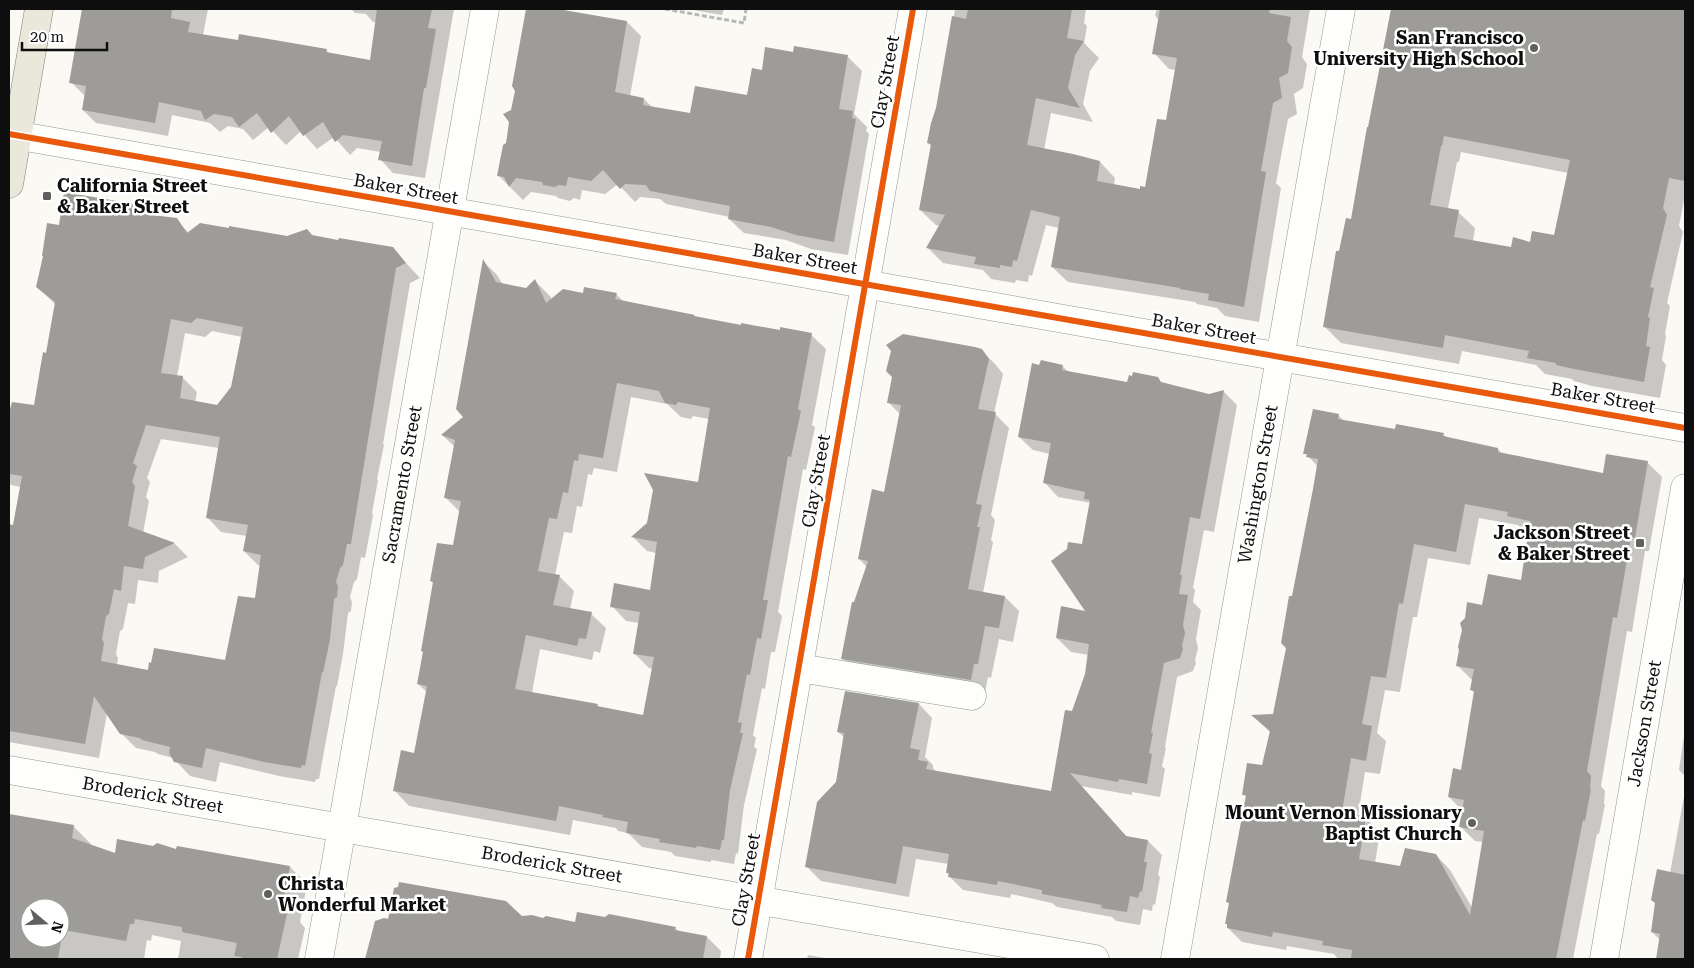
<svg xmlns="http://www.w3.org/2000/svg" width="1694" height="968" viewBox="0 0 1694 968" font-family="'Roboto Serif',serif">
<style>
.shadow{fill:#0003;fill-rule:evenodd}
.building{fill:#9e9c99;fill-rule:evenodd}
.lines{fill:none;stroke-linecap:round;stroke-linejoin:round}
.minor-casing{stroke:#949492;stroke-width:29}
.major-casing{stroke:#82817f;stroke-width:29}
.path{stroke:#b8b8b7;stroke-width:3;stroke-dasharray:5 2.5;stroke-linecap:butt}
.minor{stroke:#fefefd;stroke-width:28}
.major{stroke:#eae7db;stroke-width:28}
.cycleway-casing{stroke:#fff;stroke-width:9}
.cycleway{stroke:#e8590c;stroke-width:6}
.poi-dot{fill:#61605e;stroke:#fff;stroke-width:2}
.labels{text-anchor:middle;stroke-width:5;stroke-linejoin:round;paint-order:stroke}
.poi-label{font-size:18px;font-weight:bold;fill:#0e0e0e;stroke:#fff;text-anchor:end}
.street-label{font-size:18px;fill:#0e0e0e;stroke:#fff}
</style>
<rect width="100%" height="100%" fill="#faf9f4"/>
<path class="shadow" d="M98 9H208L203 35 239 41 326 50 330 54 371 62 376 22H373L366 14 355 13 351 9H454L425 178 393 173 380 159 381 152 357 148 350 155 334 137 317 149 301 131 286 145 269 127 253 140 243 129 228 126 220 132 210 123 172 115 168 136 96 123 83 110 85 96 71 82 92 46Z
M528 9H550L627 22 641 36 630 96 644 99 653 108 691 115 748 97 763 71 794 53 848 57 862 71 854 114 867 127 866 131 869 134 848 255 811 249 786 240 744 233 729 219 730 217 666 204 660 199 640 197 635 202 618 184 605 194 582 190 580 200 574 198 570 201 558 198 556 196 531 192 523 200 499 176 507 144 516 91 513 86Z
M687 9H724L722 15Z
M955 9H1086L1084 23 1087 26 1084 43 1099 58 1090 71 1083 104 1093 122 1051 113 1044 150 1100 162 1115 178 1114 186 1141 190 1146 189 1167 122 1176 70 1169 69 1154 53 1159 21 1155 15 1157 9H1310L1302 57 1307 64 1303 88 1294 94 1297 114 1288 119 1276 183 1281 188 1259 322 1225 316 1217 308 1197 304 1195 302 1068 282 1052 267 1059 228 1046 225 1032 276 1029 275 1028 282 1016 280 1015 283 991 279 983 270 943 263 927 247 940 226 936 225 920 210 932 147 928 143 937 108Z
M1392 9H1685V195L1679 226 1683 232 1667 303 1670 306 1665 334 1666 336 1662 360 1666 365 1660 398 1592 386 1574 381 1572 379 1545 374 1536 365 1462 351 1459 364 1341 343 1324 326 1340 253 1352 220ZM1461 152 1568 173 1555 237 1512 248 1473 241 1475 228 1458 212 1448 208 1457 162H1459Z
M145 207 155 217 176 220 189 233 313 237 393 249 420 278 410 283 383 444 384 445 377 479 378 480 372 513 373 515 365 558 361 557 357 579 354 582 350 597 352 602 351 611 348 613 343 654 337 686H336L319 779H316L315 782 279 776 220 762 216 782 190 776 173 758 158 754 155 752 136 748 121 733 107 713 99 758 9 742V526L14 527 21 487 11 485 9 482V422L13 403 35 407 47 354 56 305 37 287 60 227ZM212 331 242 337 232 387 217 406 195 402 197 392 183 378 177 377 185 333 205 337ZM161 439 219 448 207 517 221 532 247 536 244 551 258 565 261 566 256 600 226 661 149 671 117 665 118 658 116 654 120 631 123 629 128 603 135 604 138 580 158 583 159 571 188 557 175 544 143 533 149 501 146 497 150 482 147 478Z
M484 262 497 275 503 285 527 289 535 281 550 296 552 300 584 294H616L624 302 694 316 697 318 781 332 811 335 826 349 812 425 815 427 806 470 803 469 778 612 782 616 775 652H771L765 689 762 688 753 735 756 738 754 747 757 749 744 805 738 854 736 853 734 864 711 860V862L675 856 671 852 642 847 628 833 618 831 616 828 573 820 570 835 409 806 395 791 415 754 427 692 418 684 434 584 431 581 454 547 460 512 445 497 455 447 442 435 464 417ZM631 397 667 404 681 417 691 419 693 416 709 419 699 484 633 537 647 551 656 553 651 591 612 606 626 621 640 623 634 653 649 668 653 669 644 716 600 708 597 705 532 693 540 649 592 660 594 651 600 653 606 628 591 614 570 609 574 591 559 576 555 575 564 532 572 533 577 506 582 507 588 474 592 475 594 468 617 472Z
M981 350 996 365 1003 374 994 413 1009 428 991 515 995 520 991 540 993 542 983 593 1005 597 1019 611 1013 642 999 639 991 678 988 677 985 693 857 673 843 659 855 604 867 567 859 559 885 493 901 415 888 402Z
M1062 366 1070 373 1128 384 1157 378 1163 384 1209 396 1224 392 1237 405 1214 532 1204 530 1193 588 1195 590 1193 602 1201 610 1196 639 1198 648 1195 660 1196 663 1193 671 1177 677 1165 747 1166 748 1162 766 1165 769 1160 797 1132 792V795L1081 786 1127 837 1148 841 1162 855 1158 875 1160 877 1155 905 1153 904 1152 911 1143 909 1140 925 1116 921 1112 917 1057 907 1052 903 1011 894 1010 898 963 890 949 876 947 872 949 864 916 859 909 897 821 881 807 867 837 783 845 738 838 732 846 693 919 704 932 718 925 757 933 765V768L936 772 1052 793 1072 713 1086 674 1089 655 1071 652 1057 638 1088 612 1083 546 1091 503 1058 497 1045 483 1050 454 1033 450 1019 437Z
M1338 415 1344 421 1396 430 1443 434 1447 438 1498 449 1503 455 1604 475 1647 462 1662 477 1649 551H1645L1632 632 1627 631 1601 786 1605 791 1604 803 1605 805 1599 834H1597L1573 959H1338L1334 954 1287 946 1286 950 1242 942 1228 928 1230 904 1228 902 1247 798 1243 794 1263 767 1271 733 1254 716 1274 715 1287 648 1293 598 1318 467 1305 453ZM1479 518 1518 525 1523 530 1530 532 1522 582 1483 606 1458 666 1472 680 1471 690 1475 693 1462 771 1449 797 1463 811 1460 826 1475 841 1483 842 1473 909 1450 870 1436 855 1401 868 1375 863 1380 832 1366 818 1358 816 1365 772 1380 774 1386 741 1377 733 1385 690 1400 692 1413 617H1417L1428 558 1470 565Z
M1685 729V776L1679 770Z
M1685 791V959H1657L1660 940 1652 932 1670 873Z
M9 815 74 827 91 844V846L116 854 177 851 290 867 307 884 300 922 305 928 298 959H178L181 941 152 935 151 941 147 940 144 959H9ZM30 908H60V938H30Z
M522 917 576 924 675 928 679 932 707 937 721 951 720 959H364Z
M808 955 830 959H807Z"/>
<path class="building" d="M82 9H172L171 18 190 22 188 32 238 40 239 34 327 49 326 52 370 60 377 9H432L428 28 436 29 426 88H424L412 166 378 160 382 141 343 135 335 142 323 122 303 136 289 116 271 133 257 113 239 127 232 117 214 114 205 120 201 111 159 102 155 123 82 110 86 86 69 83Z
M526 9H558L627 21 615 92 644 98 643 105 690 113 695 86 747 95 752 68 762 70 765 47 793 52 794 46 848 55 839 109 853 111 852 118 856 119 834 242 796 235 771 227 728 219 730 206 650 191 646 185 625 184 620 189 603 170 591 181 568 177 566 186 559 185 555 187 543 185 542 182 516 178 509 187 504 177 497 176 503 145 506 143 509 122 503 114 511 110 515 91 512 86Z
M968 9H1072L1067 38 1084 41 1075 55 1068 88 1080 108 1036 98 1027 145 1073 154 1100 161 1097 181 1140 189V186L1145 187 1157 119 1166 120 1177 58 1152 54 1160 9H1270L1269 13 1291 17 1287 41 1292 47 1288 73 1279 78 1282 98 1273 103 1261 171 1266 172 1244 307 1208 300 1209 294 1180 289V288L1051 267 1060 217 1031 210 1017 261 1013 260 1012 267 1000 265V268L974 264 976 257 926 248 945 215 919 210 931 144 927 143 931 123 936 108 952 16 966 19Z
M1391 9H1685V181L1669 178 1663 208 1667 215 1650 287 1654 288 1648 317 1650 318 1646 346 1650 347 1644 382 1574 369 1556 365V363L1527 358 1529 351 1445 335 1443 348 1323 327 1336 251H1339L1346 218 1351 219 1367 127H1368ZM1444 136 1570 160 1554 235 1532 231 1530 242 1513 237 1511 247 1454 237 1459 210 1430 205 1441 146H1442Z
M64 192 146 206 144 214 177 218 187 233 200 223 229 228V226L287 236 307 229 312 235 338 240 339 238 393 247 406 263 396 268 351 544H347L343 565 340 568 336 582 338 586 337 597 334 599 330 639 323 673 322 672 305 766 302 765 301 768 264 762 206 748 202 768 174 762 169 753 170 747 142 740 140 738 120 734 94 696 85 744 9 731V524L13 525 22 476 9 474V413L12 402 34 405 43 352 46 353 55 302 36 287 43 256H42L47 223 59 225ZM197 318 243 327 231 387 217 405 180 398 183 376 161 373 171 319 191 323ZM146 425 220 437 206 518 248 525 243 551 261 555 255 598 238 596 225 660 154 648 151 663 149 662 148 670 101 661 104 643 102 639 106 616 109 614 114 589 121 591 124 566 143 569 145 557 175 543 128 526 135 486 132 482 137 466 133 463Z
M483 259 496 282 526 288 535 279 546 303 563 289 583 293 584 287 617 293 615 299 695 315 694 316 741 325V323L780 330V327L812 333 798 409 801 411 791 457 788 456 763 600H768L761 639 757 638 750 675 747 674 738 722 742 723 740 733H743L730 790 724 840H722L720 850 697 846 696 848 659 842 660 839 626 833 628 822 602 817 603 815 559 806 556 821 393 791 401 750 414 753 427 686 417 684 423 652 421 651 433 582 430 581 437 543 453 545 461 501 444 498 455 440 441 435 463 417 456 409ZM617 383 659 391 665 403 676 405 678 402 710 408 698 482 644 473 653 490 647 523 631 537 657 542 650 590 614 583 610 607 640 612 633 654 654 657 643 715 597 706 598 704 515 689 526 635 577 646 579 638 586 639 592 612 553 605 560 575 538 571 549 518 557 519 563 492 568 493 574 460 578 461 579 454 603 458Z
M903 334 975 347 982 349 989 359 978 409 996 412 976 504 982 505 977 527H980L968 589 1005 596 999 628 985 626 978 664H974L971 680 841 659 852 602H854L868 561 858 559 872 489 884 492 901 405 887 403 892 377 886 371 891 351 886 345Z
M1041 360 1063 365 1062 370 1127 382 1129 375 1132 376 1133 372 1158 377 1161 382 1209 394 1224 390 1200 519 1190 517 1180 575H1182L1179 594 1188 595 1183 625 1185 633 1182 646 1183 649 1180 658 1164 663 1151 733H1153L1149 753 1152 754 1147 784 1119 779 1118 782 1070 773 1126 836 1148 840 1144 862H1147L1142 892 1140 891 1138 898 1130 896 1127 912 1101 908 1102 905 1042 894V890L998 881 997 885 948 877 949 873H946L949 854 903 846 896 884 805 867 817 802 836 782 844 733 837 732 845 691 919 703 910 748 920 750 918 760 928 762 926 769 1051 791 1065 710 1072 711 1085 674 1089 644 1056 638 1061 606 1085 611 1051 561 1067 549 1068 542 1082 544 1090 500 1084 499 1085 492 1043 483 1051 443 1018 437 1032 363 1039 365Z
M1313 409 1339 414 1338 419 1395 429 1396 424 1444 433 1443 436 1498 448V452L1603 473 1606 454 1648 461 1635 538 1631 537 1617 618 1613 617 1587 771 1591 776 1590 789H1591L1585 821 1583 820 1556 959H1351L1352 950 1322 945 1323 941 1273 932 1272 937 1227 928V924H1225L1229 903 1226 902 1246 795H1242L1247 763 1262 765 1270 731 1251 715 1273 714 1286 648 1281 643 1289 596H1292L1313 489 1318 459 1306 457 1307 454H1303ZM1465 504 1508 512 1507 516 1530 521 1521 580 1488 574 1482 605 1467 602 1465 618 1460 623 1462 630 1458 647 1459 650 1456 666 1474 669 1470 690 1474 691 1461 770 1453 768 1448 797 1464 800 1459 827 1484 831 1470 915 1436 854 1405 848 1400 866 1359 859 1366 817 1342 812 1351 758 1366 761 1372 726 1362 724 1371 676 1386 678 1399 603 1403 604 1414 544 1456 552Z
M9 814 74 825 72 838 115 853 117 839 153 846 157 843 176 849 177 846 290 866 282 908 288 909 277 959H242V957L234 956 237 943 182 932V927L135 919 134 924H130L126 941 63 930 58 959H9ZM30 908H60V938H30Z
M1657 869 1685 875V959H1656L1660 934 1651 932 1655 903 1651 900Z
M399 882 506 901 522 916 532 915 543 918 546 916 575 922 577 912 605 917 609 914 676 927 675 930 707 936 703 959H365L375 921 384 918 388 919 394 888 398 887Z"/>
<g class="lines">
<defs>
<g id="minor">
<path d="M9 134 1685 428"/>
<path d="M799 668 972 696"/>
<path id="s1" d="M9 770 1095 959"/>
<path id="s2" d="M319 959 485 9"/>
<path d="M748 959 913 9"/>
<path id="s3" d="M1175 959 1341 9"/>
<path id="s4" d="M1604 959 1685 488"/>
</g>
<path id="major" d="M9 184 39 9"/>
</defs>
<use href="#minor" class="minor-casing"/>
<use href="#major" class="major-casing"/>
<path class="path" d="M665 9 744 23 746 9"/>
<use href="#minor" class="minor"/>
<use href="#major" class="major"/>
<defs>
<path id="cycleway" d="M9 134 1685 428
M748 959 913 9"/>
</defs>
<use href="#cycleway" class="cycleway-casing"/>
<use href="#cycleway" class="cycleway"/>
</g>
<g class="poi-dot">
<circle cx="1534" cy="48" r="5"/>
<rect x="42" y="191" width="10" height="10" rx="2.5"/>
<rect x="1635" y="538" width="10" height="10" rx="2.5"/>
<circle cx="1472" cy="823" r="5"/>
<circle cx="268" cy="894" r="5"/>
</g>
<g class="labels">
<g class="poi-label">
<text x="1524" y="44">San Francisco<tspan x="1524" dy="21">University High School</tspan></text>
<text x="57" y="192" text-anchor="start">California Street<tspan x="57" dy="21">&amp; Baker Street</tspan></text>
<text x="1630" y="539">Jackson Street<tspan x="1630" dy="21">&amp; Baker Street</tspan></text>
<text x="1462" y="819">Mount Vernon Missionary<tspan x="1462" dy="21">Baptist Church</tspan></text>
<text x="278" y="890" text-anchor="start">Christa<tspan x="278" dy="21">Wonderful Market</tspan></text>
</g>
<g class="street-label">
<text transform="translate(885 82) rotate(-80)" y="6">Clay Street</text>
<text transform="translate(406 189) rotate(10)" y="6">Baker Street</text>
<text transform="translate(805 259) rotate(10)" y="6">Baker Street</text>
<text transform="translate(1204 329) rotate(10)" y="6">Baker Street</text>
<text transform="translate(1603 398) rotate(10)" y="6">Baker Street</text>
<text transform="translate(816 481) rotate(-80)" y="6">Clay Street</text>
<text dy="6" stroke="none"><textPath href="#s2" startOffset="482">Sacramento Street</textPath></text>
<text dy="6" stroke="none"><textPath href="#s3" startOffset="482">Washington Street</textPath></text>
<text dy="6" stroke="none"><textPath href="#s4" startOffset="239">Jackson Street</textPath></text>
<text dy="6" stroke="none"><textPath href="#s1" startOffset="146">Broderick Street</textPath></text>
<text dy="6" stroke="none"><textPath href="#s1" startOffset="551">Broderick Street</textPath></text>
<text transform="translate(746 880) rotate(-80)" y="6">Clay Street</text>
</g>
</g>
<rect width="1694" height="968" fill="none" stroke="#0e0e0e" stroke-width="20"/>
<g transform="translate(45 923) rotate(109)"><circle r="24" fill="#ffffff" stroke="#9f9f9f"/>
<path d="M0-4L9 19L0 12L-9 19Z" fill="#61605e"/>
<text y="-8" font-size="14" font-weight="bold" text-anchor="middle" fill="#0e0e0e">N</text>
</g>
<path d="M22 42v8h85v-8" fill="none" stroke="#0e0e0e" stroke-width="2.5"/>
<text x="30" y="42" font-size="15" fill="#0e0e0e" stroke="#ffffff" stroke-width="4" paint-order="stroke">20 m</text>
</svg>
